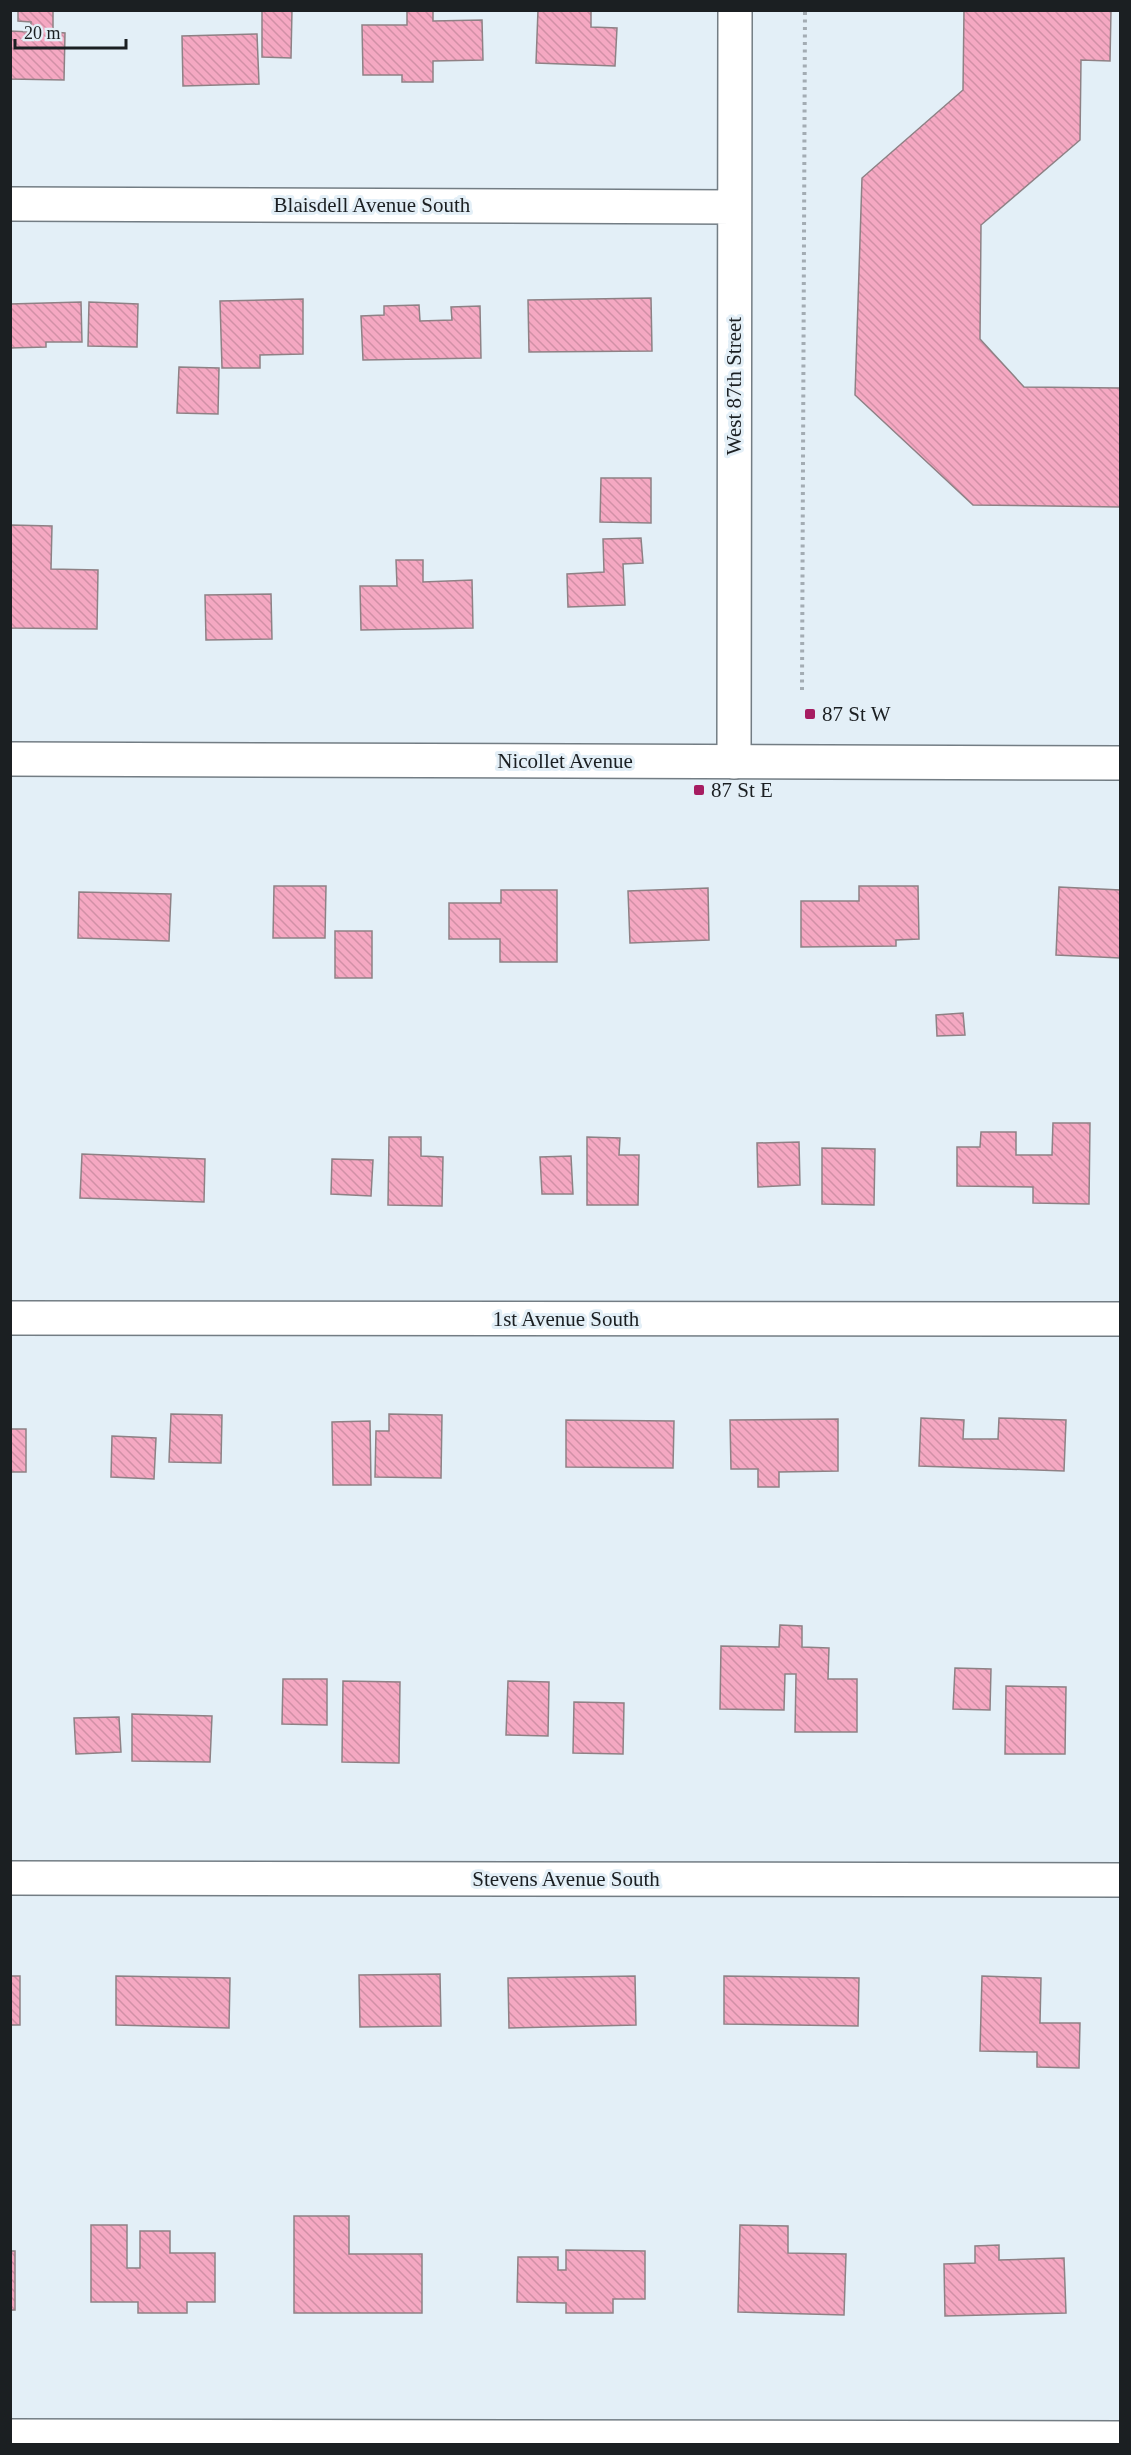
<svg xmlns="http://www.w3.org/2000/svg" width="1131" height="2455" viewBox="0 0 1131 2455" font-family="'Times New Roman',serif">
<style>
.building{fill:url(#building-back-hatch);stroke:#8e8185;stroke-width:1.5}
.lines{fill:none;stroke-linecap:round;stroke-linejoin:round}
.street-casing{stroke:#737d84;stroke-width:36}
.secondary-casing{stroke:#737d84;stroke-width:36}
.path{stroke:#a3acb3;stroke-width:4;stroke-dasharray:3 4.5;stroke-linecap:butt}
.street{stroke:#fff;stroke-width:33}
.secondary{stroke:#fff;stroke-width:33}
.poi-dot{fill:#a61c61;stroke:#e3eff7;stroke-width:2}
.labels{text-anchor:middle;stroke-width:6;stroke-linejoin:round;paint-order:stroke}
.street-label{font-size:21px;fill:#1b1f22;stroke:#e3eff7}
.poi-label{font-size:21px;fill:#1b1f22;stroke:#e3eff7;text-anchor:start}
</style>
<defs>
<pattern id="building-back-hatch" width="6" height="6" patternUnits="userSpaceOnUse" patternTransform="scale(1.5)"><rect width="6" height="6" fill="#f5a8c2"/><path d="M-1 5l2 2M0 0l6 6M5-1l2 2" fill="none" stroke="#d190a6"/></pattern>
</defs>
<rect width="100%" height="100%" fill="#e3eff7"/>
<path class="building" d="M18 10H53V32L65 33 64 80 10 79V31L31 32V22L18 21Z
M262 10H292L291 58 262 57Z
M407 10H433V21L482 20 483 60 433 61V82H402V75H363L362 25H407Z
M538 10H591V27L617 28 615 66 536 63Z
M964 10H1111L1110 61 1081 60 1080 140 981 225 980 339 1024 387 1120 388V507L973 505 855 395 862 178 963 90Z
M257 34 259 84 183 86 182 36Z
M651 298 652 351 529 352 528 300Z
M303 299V354L260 355V368H222L220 301Z
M81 302 82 342H46V347L10 348V304Z
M89 302 138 304 137 347 88 346Z
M419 305 420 321 452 320 451 307 480 306 481 358 363 360 361 316 384 315V306Z
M179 367 219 368 218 414 177 413Z
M601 478H651V523L600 522Z
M10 525 52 526 51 569 98 570 97 629 10 628Z
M641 538 643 563 623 564 625 605 568 607 567 574 604 572 603 539Z
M396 560H423V582L472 580 473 628 361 630 360 586H397Z
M271 594 272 639 206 640 205 595Z
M274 886H326L325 938H273Z
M859 886H918L919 939 896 940V946L801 947V901H859Z
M1059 887 1120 890V958L1056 955Z
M708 888 709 940 630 943 628 891Z
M501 890H557V962H500V939H449V903H501Z
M79 892 171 894 169 941 78 938Z
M335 931H372V978H335Z
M963 1013 965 1035 937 1036 936 1015Z
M1053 1123H1090L1089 1204 1033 1203V1187L957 1186V1147H980L981 1132H1016V1155H1052Z
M389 1137H421V1156L443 1157 442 1206 388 1205Z
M587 1137 620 1138 619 1155H639L638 1205H587Z
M799 1142 800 1185 758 1187 757 1143Z
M822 1148 875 1149 874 1205 822 1204Z
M82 1154 205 1159 204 1202 80 1198Z
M571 1156 573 1194H542L540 1157Z
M332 1159 373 1160 371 1196 331 1194Z
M171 1414 222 1415 221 1463 169 1462Z
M389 1414 442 1415 441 1478 375 1477 376 1431H389Z
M921 1418 964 1420 963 1439H998L999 1418 1066 1420 1064 1471 919 1466Z
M838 1419V1471L779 1472V1487H758V1469H731L730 1420Z
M566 1420 674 1421 673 1468 566 1467Z
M370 1421 371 1485H333L332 1422Z
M10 1429H26V1472H10Z
M112 1436 156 1438 154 1479 111 1477Z
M780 1625 802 1626V1647L829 1648 828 1679H857V1732H795L796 1674H785L784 1710 720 1709 721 1646 779 1647Z
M955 1668 991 1669 990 1710 953 1709Z
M283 1679H327V1725L282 1724Z
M343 1681 400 1682 399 1763 342 1762Z
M508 1681 549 1682 548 1736 506 1735Z
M1006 1686 1066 1687 1065 1754H1005Z
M574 1702 624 1703 623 1754 573 1753Z
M132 1714 212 1716 210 1762 132 1761Z
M119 1717 121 1752 76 1754 74 1718Z
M440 1974 441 2026 360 2027 359 1975Z
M10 1976H20V2025H10Z
M116 1976 230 1978 229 2028 116 2025Z
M635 1976 636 2025 509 2028 508 1978Z
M724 1976 859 1978 858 2026 724 2024Z
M982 1976 1041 1978 1040 2023H1080L1079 2068 1037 2067V2052L980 2051Z
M294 2216H349V2254H422V2313H294Z
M91 2225H127V2268H140V2231H170V2253H215V2302H187V2313H138V2302H91Z
M740 2225 788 2226V2253L846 2254 844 2315 738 2312Z
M999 2245V2260L1064 2258 1066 2313 945 2316 944 2264 975 2263V2246Z
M566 2250 645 2251V2299H613V2313H566V2303L517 2302 518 2257H558V2270H566Z
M10 2251H15V2310H10Z"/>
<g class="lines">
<defs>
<path id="street" d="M10 204 734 207
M734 762 735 10
M10 1318 1120 1319
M10 1878 1120 1880
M10 2436 1120 2438"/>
<path id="secondary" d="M10 759 1120 763"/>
</defs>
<use href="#street" class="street-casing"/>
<use href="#secondary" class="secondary-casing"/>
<path class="path" d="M802 690 805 10"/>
<use href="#street" class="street"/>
<use href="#secondary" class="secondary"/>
</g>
<g class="poi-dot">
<rect x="804" y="708" width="12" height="12" rx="3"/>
<rect x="693" y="784" width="12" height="12" rx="3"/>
</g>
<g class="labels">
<g class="street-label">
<text x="372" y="212">Blaisdell Avenue South</text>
<text transform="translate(734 386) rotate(-90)" y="7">West 87th Street</text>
<text x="565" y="768">Nicollet Avenue</text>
<text x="566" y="1326">1st Avenue South</text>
<text x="566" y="1886">Stevens Avenue South</text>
</g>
<g class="poi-label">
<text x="822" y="721">87 St W</text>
<text x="711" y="797">87 St E</text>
</g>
</g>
<rect width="1131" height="2455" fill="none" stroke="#1b1f22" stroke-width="24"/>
<path d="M15 39v9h111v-9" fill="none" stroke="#1b1f22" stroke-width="3"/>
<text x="24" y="39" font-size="18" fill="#1b1f22" stroke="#e3eff7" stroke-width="4.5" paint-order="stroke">20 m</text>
</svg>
